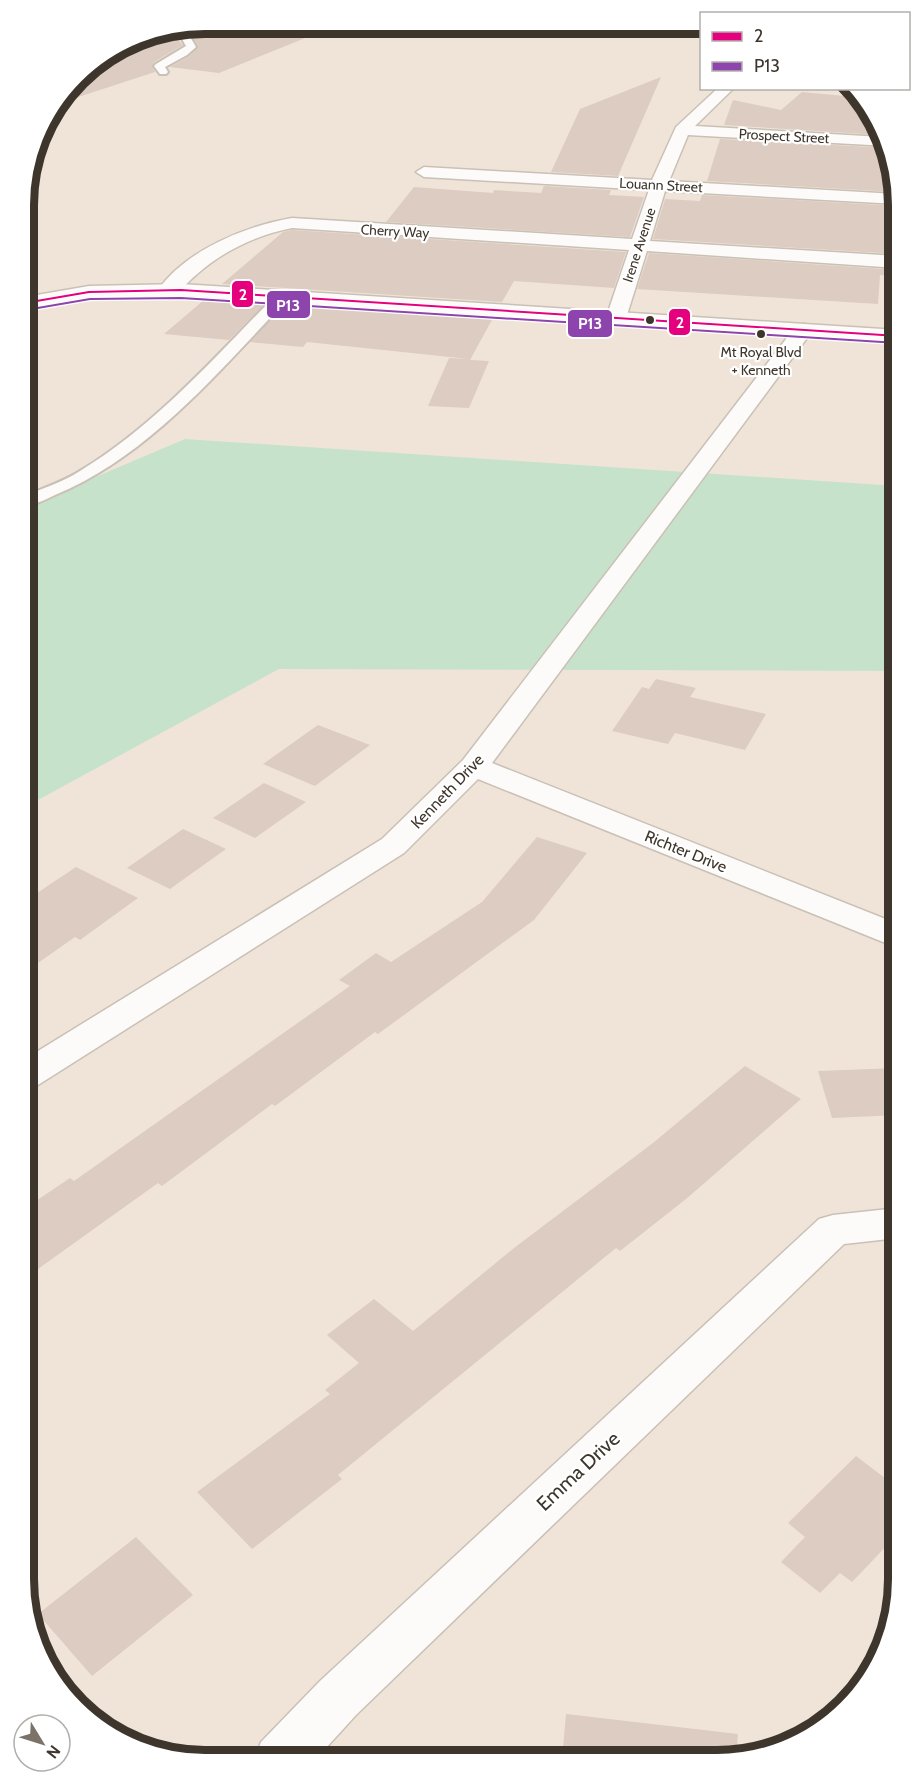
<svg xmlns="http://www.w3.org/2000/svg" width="922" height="1785" viewBox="0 0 922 1785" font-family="Cabin,sans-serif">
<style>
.green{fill:#c7e2cb}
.building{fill:#dcccc1}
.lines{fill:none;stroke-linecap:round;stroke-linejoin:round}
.service-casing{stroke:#c9c0b6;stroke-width:4}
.minor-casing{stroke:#c9c0b6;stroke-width:3}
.secondary-casing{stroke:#c9c0b6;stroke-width:3}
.service{fill:#fdfbf9;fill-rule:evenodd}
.minor{fill:#fdfbf9;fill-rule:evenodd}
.secondary{fill:#fdfbf9;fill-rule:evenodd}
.bus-1-casing{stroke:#fff;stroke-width:4.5}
.bus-2-casing{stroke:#fff;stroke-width:4.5}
.bus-1{stroke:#e5007d;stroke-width:2}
.bus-2{stroke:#8e44ad;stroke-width:2}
.bus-dot{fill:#3e362c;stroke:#fff;stroke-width:2}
.labels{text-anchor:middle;stroke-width:4.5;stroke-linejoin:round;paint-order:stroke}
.far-street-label{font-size:14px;fill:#3e362c;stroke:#fff}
.bus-label{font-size:14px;fill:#3e362c;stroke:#fff}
.street-label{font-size:16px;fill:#3e362c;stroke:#fff}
.near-street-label{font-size:20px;fill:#3e362c;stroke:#fff}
.rim{fill:none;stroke:#3e362c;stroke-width:8}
.line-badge{stroke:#fff;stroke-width:2}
.badge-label{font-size:16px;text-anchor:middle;font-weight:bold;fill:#fff}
</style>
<rect width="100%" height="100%" fill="#f0e4d8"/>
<path class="green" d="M185 439 898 486V671L279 669 25 807V507Z"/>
<path class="building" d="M205 24 335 25V26L219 73 170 67 188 57 198 47 191 34 183 28Z
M169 31 183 45 154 62 152 66 155 72 60 103 85 69 136 38Z
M661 77 618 176 551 172 580 109Z
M802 92 855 97 880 135 724 125 733 100 781 110Z
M720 139 889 148 896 192 707 181Z
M544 186 611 190 609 195 644 197 630 237 386 222 414 187 493 193 494 190 541 193Z
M702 195 898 206V254L653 239 665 199 700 201Z
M292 230 626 252 614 288 514 281 502 302 222 284 283 232Z
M649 253 898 270V276L880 275 878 304 637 289Z
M204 300 265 304 229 340 164 334Z
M285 305 493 318 470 360 489 361 469 408 428 406 449 358 469 359 307 342 303 347 250 342Z
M656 679 696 688 690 697 766 714 745 750 675 733 668 744 612 731 642 687 649 689Z
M318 725 370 745 315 786 263 764Z
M264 783 306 802 255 838 213 818Z
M183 829 226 849 170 889 127 868Z
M537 837 587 853 534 920 378 1034 375 1032 275 1106 272 1104 162 1186 158 1183 24 1279V1209L70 1178 74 1181 350 986 339 980 376 953 391 962 482 902Z
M76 867 138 898 80 940 75 937 25 972V901Z
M745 1066 801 1099 686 1199 620 1251 616 1248 338 1475 342 1479 252 1549 197 1492 330 1394 325 1390 359 1363 327 1335 374 1299 413 1331 514 1248 653 1143Z
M898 1068V1115L832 1118 818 1071Z
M856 1456 898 1488V1534L852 1582 840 1573 820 1593 781 1562 805 1537 788 1523Z
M136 1537 193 1595 92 1676 38 1614Z
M566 1714 738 1734 736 1758 717 1761H562Z"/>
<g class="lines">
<defs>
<path id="service" d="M180 29 189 35 196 47 187 55 165 67 168 72 166 74H160L154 66 156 64 186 46 182 39 171 31Z
M283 292 288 293 290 296 288 299C219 371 149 456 55 495 46 499 35 506 25 504V496C43 488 63 482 80 471 156 425 216 356 278 293Z"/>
<path id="minor" d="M718 88H734L695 126 882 137 888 146 688 135 669 181 896 194 898 204 665 191 650 241 898 256V268L647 251 626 318 623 322H609L606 318 629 250 292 228C256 235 223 251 196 275 185 284 177 298 161 294L158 290C186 250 246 226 292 218L632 239 649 190 424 177 416 172 424 167 652 180 676 127Z
M803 324 810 326 813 330 810 334 492 763 898 924V948L478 779 404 853 38 1085 25 1089V1059L382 839 463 760 796 326Z
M898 1208V1238L844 1244 356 1715 315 1760H254L261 1742 320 1681 819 1219 833 1215Z"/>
<path id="secondary" d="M181 284 898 330V342L181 296 89 298 25 309V297L89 286Z"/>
</defs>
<use href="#service" class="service-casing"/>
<use href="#minor" class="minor-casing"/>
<use href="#secondary" class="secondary-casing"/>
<use href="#service" class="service"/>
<use href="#minor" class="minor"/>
<use href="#secondary" class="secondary"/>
<defs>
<path id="bus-1" d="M25 303 89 292 181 290 898 336"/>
<path id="bus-2" d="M26 310 90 299 181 298 898 343"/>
</defs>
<use href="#bus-1" class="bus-1-casing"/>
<use href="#bus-2" class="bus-2-casing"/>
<use href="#bus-1" class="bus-1"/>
<use href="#bus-2" class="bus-2"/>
</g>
<g class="bus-dot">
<circle cx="650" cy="320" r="5"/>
<circle cx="761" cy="334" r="5"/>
</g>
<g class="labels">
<g class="far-street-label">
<text transform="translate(784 136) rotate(3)" y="5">Prospect Street</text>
<text transform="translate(661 185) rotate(3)" y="5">Louann Street</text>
<text transform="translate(395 231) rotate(3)" y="5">Cherry Way</text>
<text transform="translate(639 245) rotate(-72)" y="5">Irene Avenue</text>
</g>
<g class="bus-label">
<text x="761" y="357">Mt Royal Blvd<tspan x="761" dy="18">+ Kenneth</tspan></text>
</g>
<g class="street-label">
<text transform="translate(447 791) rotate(-46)" y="6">Kenneth Drive</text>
<text transform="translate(686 851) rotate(22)" y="6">Richter Drive</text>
</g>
<g class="near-street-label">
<text transform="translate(578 1471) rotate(-43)" y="7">Emma Drive</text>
</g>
</g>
<path d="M0 0H922V1785H0ZM205 34H717A171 171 0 0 1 888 205V1579A171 171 0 0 1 717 1750H205A171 171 0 0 1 34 1579V205A171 171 0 0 1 205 34Z" fill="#fff" fill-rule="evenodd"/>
<path class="rim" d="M205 34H717A171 171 0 0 1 888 205V1579A171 171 0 0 1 717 1750H205A171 171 0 0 1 34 1579V205A171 171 0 0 1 205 34Z"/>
<g class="line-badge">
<rect x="231" y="280" width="23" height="28" rx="6" fill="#e5007d"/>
<rect x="266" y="290" width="45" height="29" rx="6" fill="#8e44ad"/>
<rect x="668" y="308" width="23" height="28" rx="6" fill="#e5007d"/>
<rect x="567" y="309" width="46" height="29" rx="6" fill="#8e44ad"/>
</g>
<g class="badge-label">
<text x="243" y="300">2</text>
<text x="288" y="311">P13</text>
<text x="680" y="328">2</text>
<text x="590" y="329">P13</text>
</g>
<rect x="700" y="12" width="210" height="78" fill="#ffffff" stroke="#b2afab" stroke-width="1.5"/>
<rect x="712" y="32" width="30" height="9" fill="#e5007d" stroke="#b2afab" stroke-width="1.5"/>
<text x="754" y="42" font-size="18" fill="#3e362c">2</text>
<rect x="712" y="62" width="30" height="9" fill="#8e44ad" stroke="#b2afab" stroke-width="1.5"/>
<text x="754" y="72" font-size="18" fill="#3e362c">P13</text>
<g transform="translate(42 1743) rotate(128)"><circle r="28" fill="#ffffff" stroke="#b2afab" stroke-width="1.5"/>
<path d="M0-4.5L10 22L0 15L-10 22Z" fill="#7c7368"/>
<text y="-9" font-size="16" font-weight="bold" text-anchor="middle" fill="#3e362c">N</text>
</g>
</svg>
